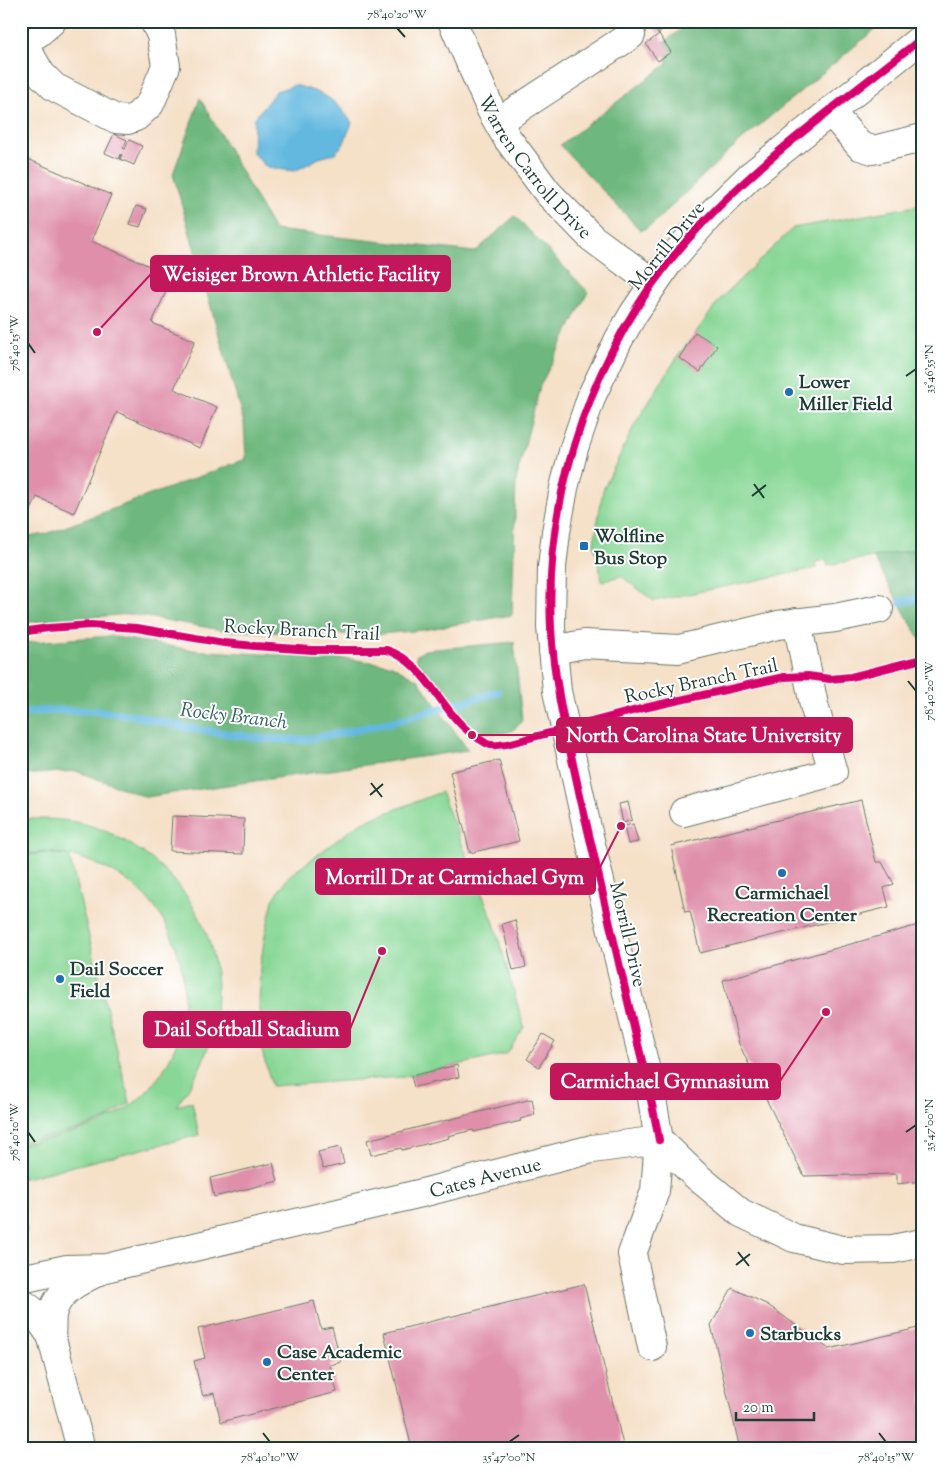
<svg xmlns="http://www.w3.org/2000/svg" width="943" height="1470" viewBox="0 0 943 1470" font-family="'Sorts Mill Goudy',serif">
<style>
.green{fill:#88d796;stroke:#548a65}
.forest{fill:#6eb87f;stroke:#467a5a}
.water{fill:#62b8df;stroke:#407a8a}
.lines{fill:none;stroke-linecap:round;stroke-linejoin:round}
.stream{stroke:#62b8df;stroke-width:8}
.building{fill:#df8faa}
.minor-casing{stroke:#6a7668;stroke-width:30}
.minor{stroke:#fff;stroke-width:28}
.cycleway-casing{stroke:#fff;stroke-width:11}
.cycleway{stroke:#d6006c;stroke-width:8}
.ticks{fill:none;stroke:#1f3d34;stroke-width:2}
.poi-dot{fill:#1f6fb2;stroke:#fff;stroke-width:2}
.labels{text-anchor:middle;stroke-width:4;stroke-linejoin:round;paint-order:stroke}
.street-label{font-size:19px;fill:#1f3d34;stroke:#fff}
.poi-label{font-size:19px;font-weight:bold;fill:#1f3d34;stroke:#fff;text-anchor:start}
.water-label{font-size:20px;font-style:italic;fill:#336267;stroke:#fff}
.leader{fill:none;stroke:#c2185b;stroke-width:2}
.callout-dot{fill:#c2185b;stroke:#fff;stroke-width:2}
.callout{fill:#c2185b;stroke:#c2185b;stroke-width:2}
.callout-label{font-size:20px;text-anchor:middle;font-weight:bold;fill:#fff}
.neatline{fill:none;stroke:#1f3d34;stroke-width:2}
.ticks-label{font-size:12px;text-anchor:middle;fill:#1f3d34}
</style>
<rect width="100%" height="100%" fill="#fff"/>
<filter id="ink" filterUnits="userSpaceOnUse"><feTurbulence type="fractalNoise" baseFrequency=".02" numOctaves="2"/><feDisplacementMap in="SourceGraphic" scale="10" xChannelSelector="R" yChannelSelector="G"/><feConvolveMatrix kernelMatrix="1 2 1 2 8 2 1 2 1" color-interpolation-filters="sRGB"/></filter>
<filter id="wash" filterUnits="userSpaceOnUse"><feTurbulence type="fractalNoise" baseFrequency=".0096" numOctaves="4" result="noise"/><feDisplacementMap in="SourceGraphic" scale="20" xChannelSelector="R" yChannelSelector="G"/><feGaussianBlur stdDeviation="1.12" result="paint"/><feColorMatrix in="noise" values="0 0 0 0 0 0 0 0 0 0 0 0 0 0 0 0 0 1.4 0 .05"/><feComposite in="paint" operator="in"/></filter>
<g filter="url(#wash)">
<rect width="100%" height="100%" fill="#f5e0c8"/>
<path class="green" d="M922 205V548L828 565 827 560 815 562 816 568 654 601 621 576 602 581 594 544 603 490 635 424 676 359 722 297 793 228Z
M441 792 494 923 524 1027 507 1054 404 1077 272 1086 261 1048 259 1009 260 967 265 935 273 900 289 876 360 823Z
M27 819C47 819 68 819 88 825 107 830 126 841 142 852 228 912 241 1024 176 1106L192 1102 199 1135 21 1179V1145C65 1134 105 1129 140 1098 198 1046 198 952 145 896 126 876 97 862 69 855L130 1103 108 1118 80 1129 21 1143V856L43 853 67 855C52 850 36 853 21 855V821Z"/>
<path class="forest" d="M693 21H885L730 150 653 224 641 231 560 145 667 64 664 42Z
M200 98 274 230 475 252 515 216 588 292 540 386 516 480 512 615 423 630 371 635 227 631 130 614 21 623V538L46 534 246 459 244 423 173 174Z
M922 548V643L873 557Z
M109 636 192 650 349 659 392 665 418 680 468 750 146 797 76 771 21 775V643Z
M514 642 522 720C518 727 512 732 504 733 495 734 489 734 481 731 465 724 426 676 415 660L417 655 425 650Z"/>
<path class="water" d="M295 85C325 94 334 97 352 123L343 145 334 154 319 158 295 171 267 168 253 153 254 119 276 91Z"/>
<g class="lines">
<path class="stream" d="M901 602 922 598
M21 713 60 710 96 711 133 715 187 728 263 739 302 740 346 732 392 722 498 692"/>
</g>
<g id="blocks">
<path class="building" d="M640 21H675L658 34 652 25 646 29Z
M659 34 671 52 658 61 646 44Z
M114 134 127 140 123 148 125 149 129 140 142 146 134 165 120 159 122 155 121 154 119 159 105 153Z
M21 156 111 195 91 241 173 276 152 323 195 341 174 389 217 407 200 448 117 412 74 513 37 497 26 521 21 519Z
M136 206 147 209 140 227 129 224Z
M695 332 717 346 700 372 679 358Z
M499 760 519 841 470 853 450 772Z
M861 800 876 862H882L894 884 884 888 889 907 700 953 690 911 685 912 671 846Z
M628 802 632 820 623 823 619 804Z
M172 816 244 819 243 854 170 851Z
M633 824 638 842 628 844 624 826Z
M922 888V919L920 920 918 889Z
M515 920 526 967 513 970 502 924Z
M922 924V1181L897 1184V1174L804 1176 739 1044 723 980Z
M543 1034 555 1041 539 1067 527 1059Z
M457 1065 459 1077 414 1087 411 1076Z
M532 1099 535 1115 520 1119 521 1121 474 1132 473 1130 448 1136 449 1138 402 1150 401 1148 371 1155 367 1140Z
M340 1147 344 1164 323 1169 318 1152Z
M273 1163 278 1181 214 1197 210 1178Z
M26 1225 28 1231 21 1233V1226Z
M584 1284 624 1449H412L384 1333Z
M732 1288 768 1305 829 1349 922 1327V1449H740L711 1325Z
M314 1301 321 1329 332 1327 341 1362 330 1365 337 1392 221 1422 214 1393 203 1396 202 1393 194 1361 205 1358 198 1329Z"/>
</g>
</g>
<g filter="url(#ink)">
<use href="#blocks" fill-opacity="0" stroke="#6a7668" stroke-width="1"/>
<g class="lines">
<defs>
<g id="minor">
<path id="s1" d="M452 21 491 110 507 138 548 193 592 238 653 283"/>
<path d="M21 41 38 33 52 21"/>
<path d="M22 41 41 74 54 87 116 119 128 120 136 117 150 104 166 66 161 35 154 21"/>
<path d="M830 111 860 146 873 150 922 138"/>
<path d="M498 122 631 35"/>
<path d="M553 650 584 644 679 649 778 625 835 618 879 609"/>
<path d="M684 812 833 772 814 705 797 622"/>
<path d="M659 1140 694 1174 741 1213 794 1238 843 1250 893 1249 922 1243"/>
<path id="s2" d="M21 1279 67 1269 106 1268 422 1193 592 1149 659 1140"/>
<path d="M21 1303C36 1310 41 1323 51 1335"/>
<path d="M652 1347 632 1254 655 1191 659 1140 650 1087 587 828 557 691 551 627 552 567 556 532 564 488 574 448 592 395 604 370 619 339 634 313 668 263 708 217 749 177 922 38"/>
<path d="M81 1449 51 1335C52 1329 51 1322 52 1315 57 1290 81 1280 102 1270"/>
</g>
</defs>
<use href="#minor" class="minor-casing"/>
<use href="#minor" class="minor"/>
<defs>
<path id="cycleway" d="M21 632 48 628 91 625 137 628 224 643 255 646 312 650H387C429 663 443 720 481 740 484 742 488 745 491 745 496 746 502 744 507 744L644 708 784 677 808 676 830 679 851 677 922 659
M659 1140C653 1105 644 1070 636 1036 617 956 598 876 580 796 568 740 554 686 551 628 544 489 596 343 688 239 756 162 842 102 922 38"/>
</defs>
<use href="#cycleway" class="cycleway-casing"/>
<use href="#cycleway" class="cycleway"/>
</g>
</g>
<path class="ticks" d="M397 28 405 37M28 343 35 353M906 376 916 369M754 484 764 498M752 496 766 485M908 681 916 691M371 783 382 797M370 795 383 784M28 1132 35 1142M906 1132 916 1125M738 1252 749 1266M736 1265 750 1254M263 1433 270 1442M879 1433 886 1442M509 1442 519 1435"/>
<g class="poi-dot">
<circle cx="789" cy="392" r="5"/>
<rect x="579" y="541" width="10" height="10" rx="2.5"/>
<circle cx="782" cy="873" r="5"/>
<circle cx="60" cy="979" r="5"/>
<circle cx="750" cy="1333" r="5"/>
<circle cx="267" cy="1362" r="5"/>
</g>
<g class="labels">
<g class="street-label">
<text dy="7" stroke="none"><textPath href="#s1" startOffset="169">Warren Carroll Drive</textPath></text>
<text transform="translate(666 245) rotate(-51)" y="7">Morrill Drive</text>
<text transform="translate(302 629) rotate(3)" y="7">Rocky Branch Trail</text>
<text transform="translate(701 680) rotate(-12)" y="7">Rocky Branch Trail</text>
<text transform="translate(629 934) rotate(77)" y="7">Morrill Drive</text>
<text dy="7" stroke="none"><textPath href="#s2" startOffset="476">Cates Avenue</textPath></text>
</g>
<g class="poi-label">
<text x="799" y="388">Lower<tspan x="799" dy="22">Miller Field</tspan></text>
<text x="594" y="542">Wolfline<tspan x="594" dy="22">Bus Stop</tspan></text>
<text x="782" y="899" text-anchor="middle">Carmichael<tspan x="782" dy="22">Recreation Center</tspan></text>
<text x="70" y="975">Dail Soccer<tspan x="70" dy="22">Field</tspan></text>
<text x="760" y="1340">Starbucks</text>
<text x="277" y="1358">Case Academic<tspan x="277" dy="22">Center</tspan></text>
</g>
<g class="water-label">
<text transform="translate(234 715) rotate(7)" y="7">Rocky Branch</text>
</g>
</g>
<path class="leader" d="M97 332L151 274M472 735L557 735M621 826L595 877M382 951L350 1029M826 1012L780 1081"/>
<g class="callout-dot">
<circle cx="97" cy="332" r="5"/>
<circle cx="472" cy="735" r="5"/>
<circle cx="621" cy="826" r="5"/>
<circle cx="382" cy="951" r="5"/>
<circle cx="826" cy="1012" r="5"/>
</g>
<g class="callout">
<rect x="151" y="256" width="299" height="35" rx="5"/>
<rect x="557" y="718" width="295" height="34" rx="5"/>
<rect x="316" y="859" width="279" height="35" rx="5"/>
<rect x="144" y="1012" width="206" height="35" rx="5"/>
<rect x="551" y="1064" width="229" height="35" rx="5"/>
</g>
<g class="callout-label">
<text x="301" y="281">Weisiger Brown Athletic Facility</text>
<text x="704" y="742">North Carolina State University</text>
<text x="455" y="884">Morrill Dr at Carmichael Gym</text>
<text x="247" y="1036">Dail Softball Stadium</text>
<text x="665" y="1088">Carmichael Gymnasium</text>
</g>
<rect width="943" height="1470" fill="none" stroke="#fff" stroke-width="55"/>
<path d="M736 1412v8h78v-8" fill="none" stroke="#1f3d34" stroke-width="2.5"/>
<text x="743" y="1412" font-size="15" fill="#1f3d34" stroke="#ffffff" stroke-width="4" paint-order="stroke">20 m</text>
<rect x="28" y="28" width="888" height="1414" class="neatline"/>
<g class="ticks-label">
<text x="397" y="18">78°40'20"W</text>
<text transform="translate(14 343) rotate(-90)" y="4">78°40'15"W</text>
<text transform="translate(929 369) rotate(-90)" y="4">35°46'55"N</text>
<text transform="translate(929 691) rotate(-90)" y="4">78°40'20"W</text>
<text transform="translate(929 1125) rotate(-90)" y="4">35°47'00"N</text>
<text transform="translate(14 1132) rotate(-90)" y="4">78°40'10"W</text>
<text x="270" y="1461">78°40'10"W</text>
<text x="509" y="1461">35°47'00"N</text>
<text x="886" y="1461">78°40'15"W</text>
</g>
</svg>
